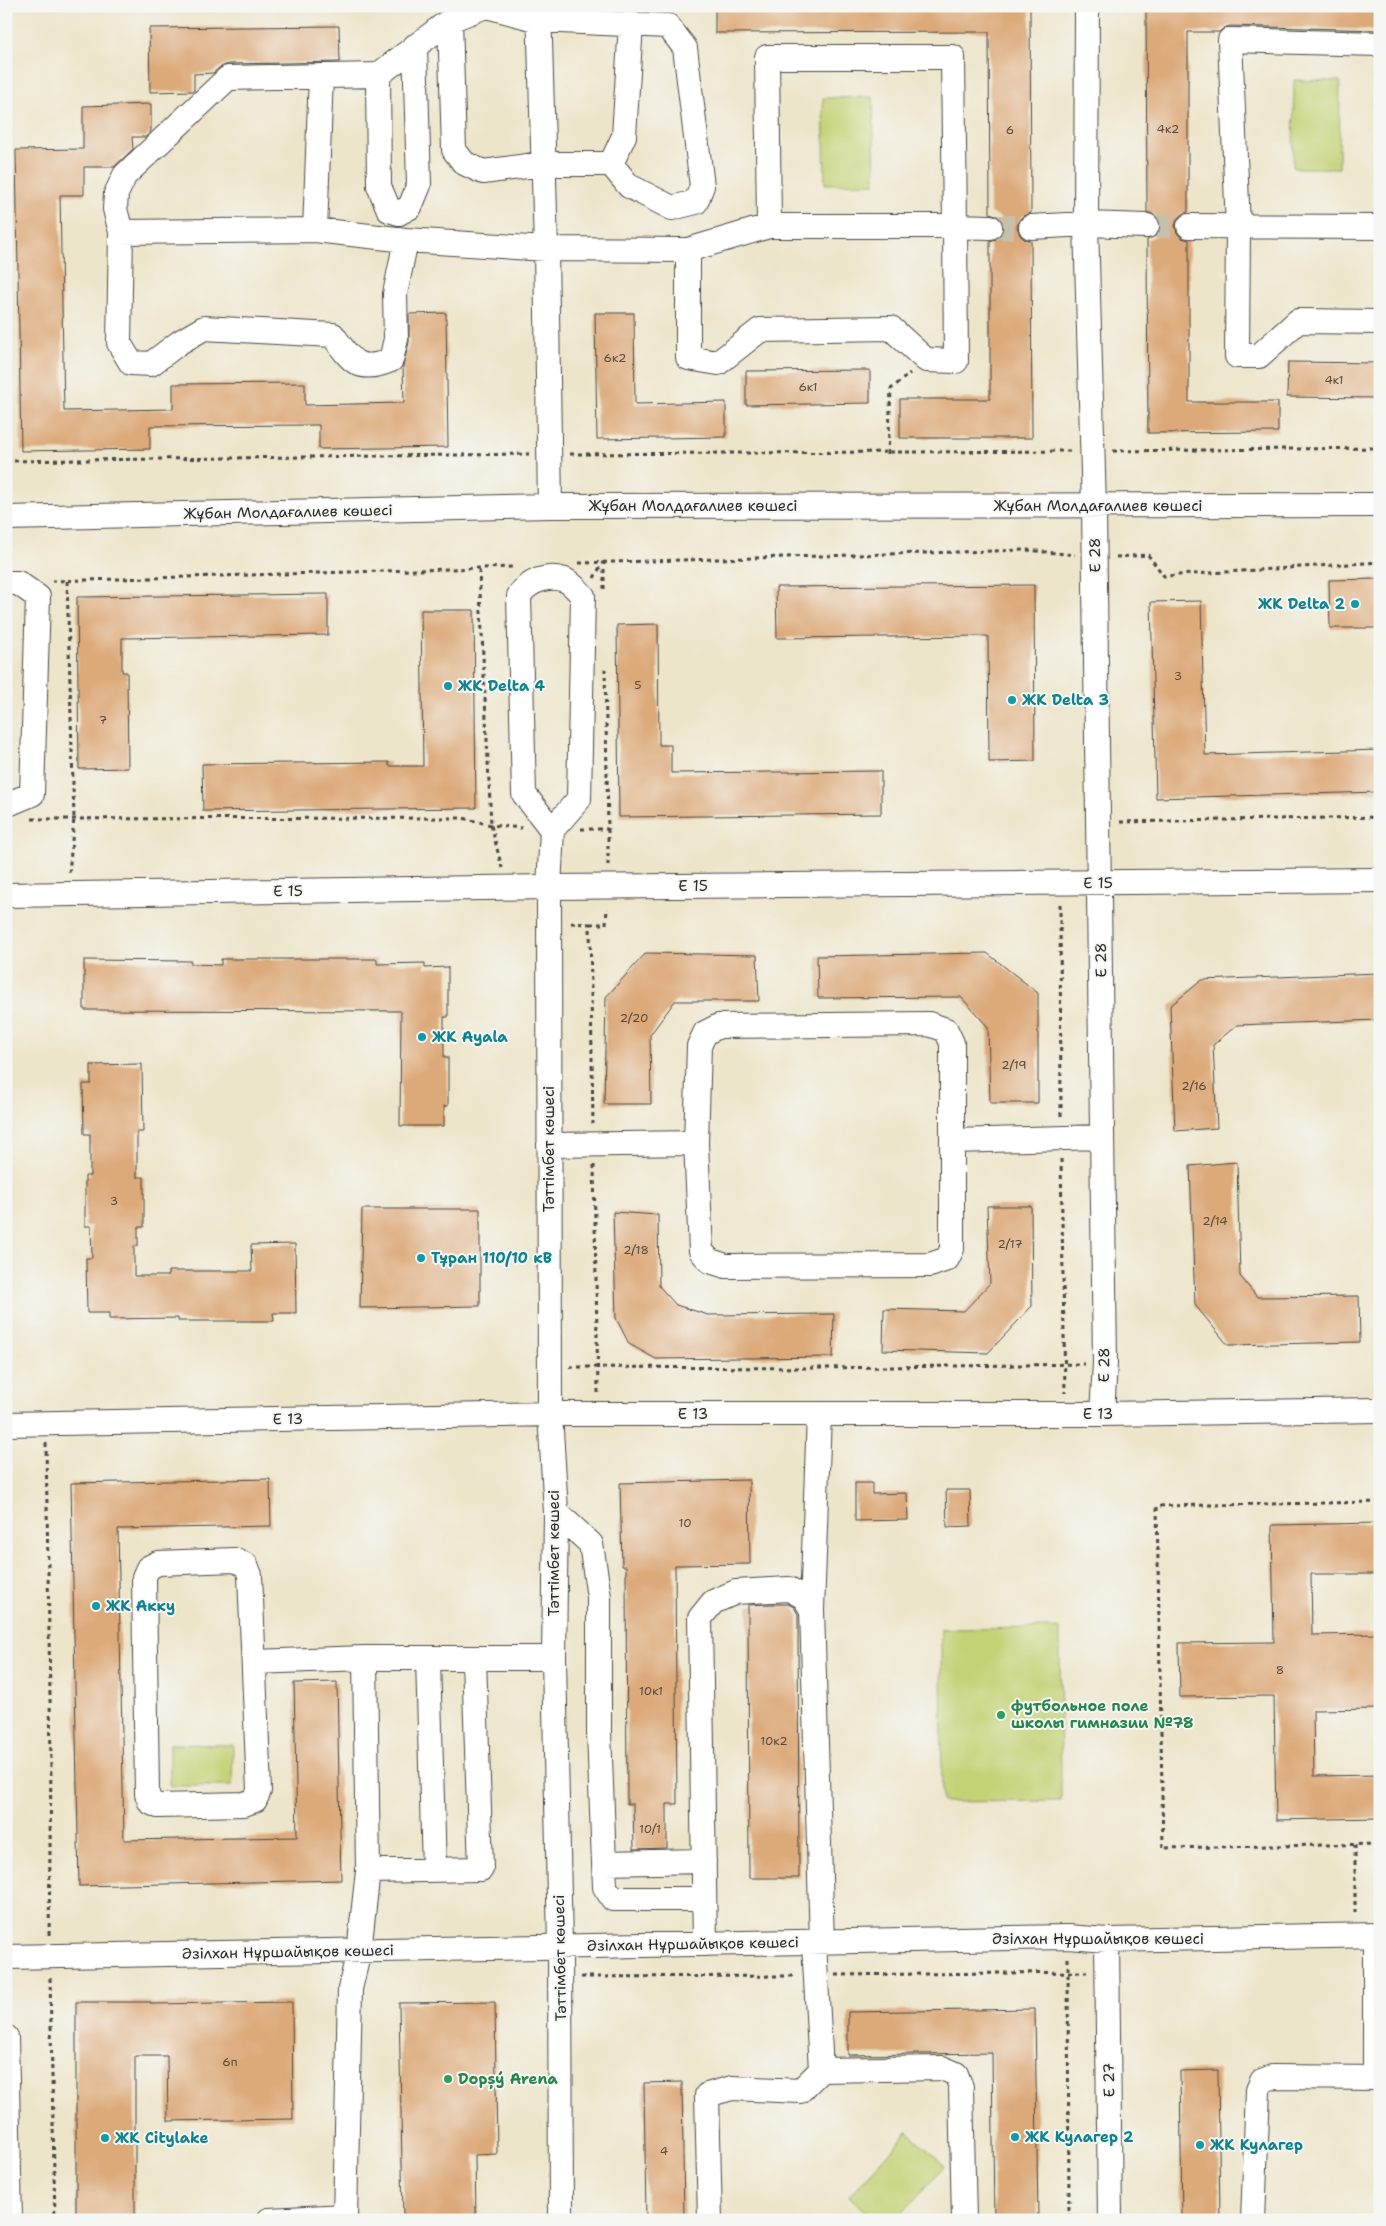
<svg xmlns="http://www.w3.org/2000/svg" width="1386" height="2226" viewBox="0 0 1386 2226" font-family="'Shantell Sans',sans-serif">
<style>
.green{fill:#c3d274;stroke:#777e50}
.building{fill:#dca978}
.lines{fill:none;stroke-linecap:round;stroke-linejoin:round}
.minor-tunnel{stroke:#c6c0aa;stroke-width:24;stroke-dasharray:24 12;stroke-linecap:butt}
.minor-casing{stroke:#484743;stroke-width:26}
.path{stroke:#484743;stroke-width:3;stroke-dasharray:4 4;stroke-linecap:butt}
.minor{stroke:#fff;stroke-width:24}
.culture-dot{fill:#0f9aa8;stroke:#f6f6f2;stroke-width:2}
.leisure-dot{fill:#2e9e5b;stroke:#f6f6f2;stroke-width:2}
.labels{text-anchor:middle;stroke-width:4;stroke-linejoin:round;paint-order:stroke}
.number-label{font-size:12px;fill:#574a3e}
.street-label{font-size:15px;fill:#2b2b2b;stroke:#f6f6f2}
.culture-label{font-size:15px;font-weight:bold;fill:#0d838f;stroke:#f6f6f2;text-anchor:start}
.leisure-label{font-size:15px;font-weight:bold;fill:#27864d;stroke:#f6f6f2;text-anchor:start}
</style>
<rect width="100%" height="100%" fill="#f6f6f2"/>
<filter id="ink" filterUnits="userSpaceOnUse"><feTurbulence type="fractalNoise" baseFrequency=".02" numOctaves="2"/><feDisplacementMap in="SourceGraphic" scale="10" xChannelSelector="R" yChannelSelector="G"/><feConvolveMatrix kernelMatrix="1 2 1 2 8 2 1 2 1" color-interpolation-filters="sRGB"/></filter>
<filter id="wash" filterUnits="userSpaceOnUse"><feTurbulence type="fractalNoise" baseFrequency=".0096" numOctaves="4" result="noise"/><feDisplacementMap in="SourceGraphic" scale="20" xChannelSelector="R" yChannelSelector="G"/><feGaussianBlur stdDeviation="1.12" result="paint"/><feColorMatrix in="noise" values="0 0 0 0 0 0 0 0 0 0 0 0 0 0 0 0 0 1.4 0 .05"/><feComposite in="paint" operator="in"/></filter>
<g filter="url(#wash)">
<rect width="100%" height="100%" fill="#ede5ca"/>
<path class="green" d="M1294 80 1340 81 1339 168H1293Z
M873 97 875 183 825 184 823 98Z
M1060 1628 1061 1801 942 1802 941 1629Z
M170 1744 233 1745 232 1786H170Z
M908 2132 945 2166 896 2220H874L849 2196Z"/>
<g id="blocks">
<path class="building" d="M715 6H1030L1031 213 1023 216 1019 220 1017 227 1020 235 1024 239 1031 241 1032 438H900V399H990V241L996 239 1001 235 1004 227 1002 221 998 216 990 213 989 32 715 33Z
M1146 6H1380V30L1230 26 1224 28 1219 32H1188V212L1182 214 1177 219 1175 226 1177 233 1182 238 1189 240V402H1278V432L1148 433 1147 240 1158 234 1161 226 1159 220 1155 215 1147 212Z
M339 26 340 62 228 64 219 68 213 73 194 74V91L150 92 149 28Z
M151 104V131L146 137H132L133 149 114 167H84V195H60L64 411 173 409V384L305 383V405L404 403 403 366 409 342V314L446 313 448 447 319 449V425L150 426V449L21 451 16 150 83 149V106Z
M595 313H634L635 404 726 402V437L597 439Z
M1288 362 1380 363V398L1287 397Z
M870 370V403L746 405V371Z
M1380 579V628H1330L1329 580Z
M1034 585 1035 761 989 762 988 636 777 638 776 587Z
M328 594V635L122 638V672H127L128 768 79 769 77 597Z
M1201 601 1205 755 1380 750V792L1156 798 1151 602Z
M421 610H474L476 808 203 811 202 764 389 762V766H423Z
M658 624 659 745H671V773L881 771V814L619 817 617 625Z
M646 953 757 955 759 1001H675L650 1035 651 1104H604L606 997Z
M987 953 1038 993V1103H990L988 1027 961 997 818 998 817 956Z
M221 959H377V964L425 963V968L448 967V1017H444V1057H448V1106H444V1126H400L401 1011 84 1010V960L191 961V964L221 965Z
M1378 973 1380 1020 1237 1025 1213 1045 1217 1128 1175 1131 1170 1006 1202 980Z
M142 1064 143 1132H137V1177H144V1227H138V1246H134V1276H168V1271H252L251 1245 295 1244 296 1313H273L274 1321H178V1318L109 1319V1313H87L86 1258H92L91 1226H85V1176H90V1134H84L83 1084H91V1065Z
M1237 1162 1240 1276 1257 1297 1359 1296 1360 1342 1228 1345 1195 1305 1190 1166Z
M987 1206H1031L1032 1306 988 1353 883 1350 884 1309 964 1311 990 1283Z
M362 1209H480V1306L360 1308Z
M613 1212 658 1215 659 1286 676 1305 708 1315 834 1314 833 1357 656 1359 629 1344 616 1318Z
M270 1479 271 1526 118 1529 124 1840 297 1837 294 1683 337 1682 341 1880 79 1886 71 1483Z
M749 1480 750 1564 675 1565 677 1804H667V1848L634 1849 633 1804H627L626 1566H622L620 1483Z
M855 1483H872V1494L907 1493 908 1520 855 1521Z
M946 1490H970L971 1526 947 1527Z
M1380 1523V1574H1311L1312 1635 1380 1634V1709L1313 1710 1314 1776 1380 1775V1818L1276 1820 1274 1696 1180 1697 1179 1643 1274 1642 1272 1525Z
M768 1604H788L794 1607 798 1614 799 1878H749L748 1605Z
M76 2002H151V2004L292 2002 293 2119 168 2121 167 2056H135V2220H76Z
M495 2002 497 2154 475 2155 476 2220H403L399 2003Z
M1035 2009 1038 2220H994L992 2053 848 2055V2012Z
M1218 2070 1220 2220H1182L1180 2071Z
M682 2082 684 2220H646L644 2083Z"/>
</g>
</g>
<g filter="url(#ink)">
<use href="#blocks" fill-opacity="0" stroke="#484743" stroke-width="1"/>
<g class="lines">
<path class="minor-tunnel" d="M1147 226H1189
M990 227H1031"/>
<defs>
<path id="minor" d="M1087 6 1086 224 1094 507 1105 1363 1102 1414
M1380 44 1230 40 1238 227 1237 356H1259L1298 321 1380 322
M378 75 379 186 389 210 399 213 410 207 419 185 415 46
M611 164 624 136 631 24
M769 226 767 57H953L955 226 990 227
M1189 226 1380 227
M1031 227 1086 224 1147 226
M315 230 321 76
M121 232 315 230 406 240 546 249 539 6
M406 240 395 294 396 339 391 360C358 374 351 361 333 335L204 328 180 342 151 364 131 363 119 343 121 232 115 209 116 194 125 175 228 78 378 75 450 20 486 6 539 20 668 26 685 48 702 186 696 202 672 208 629 186 611 164H542L483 172 464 163 454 150 450 20
M550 506 546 249 688 250 769 226H955L956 361 926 360 891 328 760 330 718 363 688 358V250
M6 518 550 506 1380 505
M6 583H18L38 597 32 794 6 805
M552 830 524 794 519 596C528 581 548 574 565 580 572 583 578 591 583 596L579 799 552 830 549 887 550 1414 556 1512 554 1658 560 1946 561 2220
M6 895 549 887 1380 880
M929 1024 946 1030 952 1043V1249L947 1259 930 1265 726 1266 710 1261 701 1251 696 1143 699 1046 705 1033 719 1026Z
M953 1141 1102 1137
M549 1145 696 1143
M6 1424 550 1414H1102L1380 1410
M556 1512 591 1544 599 1597V1732L604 1863 704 1861
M234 1560 246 1565 250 1575 259 1791 255 1800 244 1804 158 1806 150 1802 147 1794 144 1577 148 1568 158 1563Z
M812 1610 819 1414
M428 1659 434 1870
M254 1662 365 1658H554
M604 1863 605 1887 613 1899H704
M368 1871 481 1869 474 1659
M1107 1940 1110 2220
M814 1943 821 2070
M705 1944 700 1618 713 1602 736 1592 789 1589 804 1597 812 1610 822 1943
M6 1957 1068 1937 1107 1940 1380 1935
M6 2037 10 2220
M1375 2078V1935
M269 2220 345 2216
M345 2220 350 1989 359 1951 368 1871 365 1658
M710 2220 707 2095 732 2088 800 2091 821 2070 942 2068 956 2074 961 2087 964 2220
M1253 2220 1258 2090 1262 2081 1272 2077 1380 2078"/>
</defs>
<use href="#minor" class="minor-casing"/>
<path class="path" d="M1113 451 1380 448
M570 454 1072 451
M888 454 891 389 910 373
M6 461 529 454
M1116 557 1148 555 1164 576 1380 562
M604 561V591
M579 563 1027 550 1075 555
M479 570 491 825 502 868
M594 578 603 562
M52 581 515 567
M67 581 74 818 69 874
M32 819 463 818 491 825 522 828
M1120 822 1380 817
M581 829H608L605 669
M608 829V865
M1060 904 1061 1118
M571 923 590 924 593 1124
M590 924H606L607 908
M1061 1159 1065 1393
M594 1165 598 1393
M570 1367 823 1368 1084 1364
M46 1443 51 1761 49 1937
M1380 1502 1157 1506 1163 1848 1380 1844
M1355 1845V1914
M1068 1958 1069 2220
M836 1975 1087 1972
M581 1977 794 1976
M50 1978 55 2220"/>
<use href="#minor" class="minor"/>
</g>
</g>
<g class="culture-dot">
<circle cx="1355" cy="604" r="5"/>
<circle cx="448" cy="686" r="5"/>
<circle cx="1012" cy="700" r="5"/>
<circle cx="422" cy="1037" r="5"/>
<circle cx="421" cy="1258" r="5"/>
<circle cx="96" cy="1606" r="5"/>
<circle cx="1015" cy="2137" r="5"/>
<circle cx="105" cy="2138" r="5"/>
<circle cx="1200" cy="2145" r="5"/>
</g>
<g class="leisure-dot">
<circle cx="1001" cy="1715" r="5"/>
<circle cx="448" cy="2079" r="5"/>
</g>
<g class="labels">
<g class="number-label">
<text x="1168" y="133">4к2</text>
<text x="1010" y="134">6</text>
<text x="615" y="362">6к2</text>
<text x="1334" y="384">4к1</text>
<text x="808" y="391">6к1</text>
<text x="1178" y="680">3</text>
<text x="638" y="689">5</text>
<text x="103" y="724">7</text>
<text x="634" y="1022">2/20</text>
<text x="1014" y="1069">2/19</text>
<text x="1194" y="1090">2/16</text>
<text x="114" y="1205">3</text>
<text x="1215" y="1225">2/14</text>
<text x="1010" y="1248">2/17</text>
<text x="636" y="1254">2/18</text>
<text x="685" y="1527">10</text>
<text x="1280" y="1674">8</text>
<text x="651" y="1695">10к1</text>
<text x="774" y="1745">10к2</text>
<text x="650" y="1833">10/1</text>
<text x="230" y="2066">6п</text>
<text x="664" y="2155">4</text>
</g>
<g class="street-label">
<text x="693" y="511">Жұбан Молдағалиев көшесі</text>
<text x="1098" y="511">Жұбан Молдағалиев көшесі</text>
<text transform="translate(288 512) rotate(-1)" y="5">Жұбан Молдағалиев көшесі</text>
<text transform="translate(1095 555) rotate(-91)" y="5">E 28</text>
<text transform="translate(1098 883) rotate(-1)" y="5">E 15</text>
<text x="693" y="891">E 15</text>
<text transform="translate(288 891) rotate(-1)" y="5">E 15</text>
<text transform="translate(1101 960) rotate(-91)" y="5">E 28</text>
<text transform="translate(549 1149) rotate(-90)" y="5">Тәттімбет көшесі</text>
<text transform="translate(1104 1365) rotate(-89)" y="5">E 28</text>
<text x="693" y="1419">E 13</text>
<text x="1098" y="1419">E 13</text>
<text transform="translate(288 1419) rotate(-1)" y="5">E 13</text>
<text transform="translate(554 1553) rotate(-90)" y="5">Тәттімбет көшесі</text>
<text x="1098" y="1944">Әзілхан Нұршайықов көшесі</text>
<text transform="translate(693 1944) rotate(-1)" y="5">Әзілхан Нұршайықов көшесі</text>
<text transform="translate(288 1952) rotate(-1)" y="5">Әзілхан Нұршайықов көшесі</text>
<text transform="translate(560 1958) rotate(-91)" y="5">Тәттімбет көшесі</text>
<text transform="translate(1109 2080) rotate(-91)" y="5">E 27</text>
</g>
<g class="culture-label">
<text x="1345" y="609" text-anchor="end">ЖК Delta 2</text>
<text x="458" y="691">ЖК Delta 4</text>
<text x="1022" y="705">ЖК Delta 3</text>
<text x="432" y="1042">ЖК Ayala</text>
<text x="431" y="1263">Тұран 110/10 кВ</text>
<text x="106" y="1611">ЖК Акку</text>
<text x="1025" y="2142">ЖК Кулагер 2</text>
<text x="115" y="2143">ЖК Citylake</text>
<text x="1210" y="2150">ЖК Кулагер</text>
</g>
<g class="leisure-label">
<text x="1011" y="1711">футбольное поле<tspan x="1011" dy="17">школы гимназии №78</tspan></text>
<text x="458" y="2084">Dopșý Arena</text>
</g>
</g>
<rect width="1386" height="2226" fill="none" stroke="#f6f6f2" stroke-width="25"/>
</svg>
